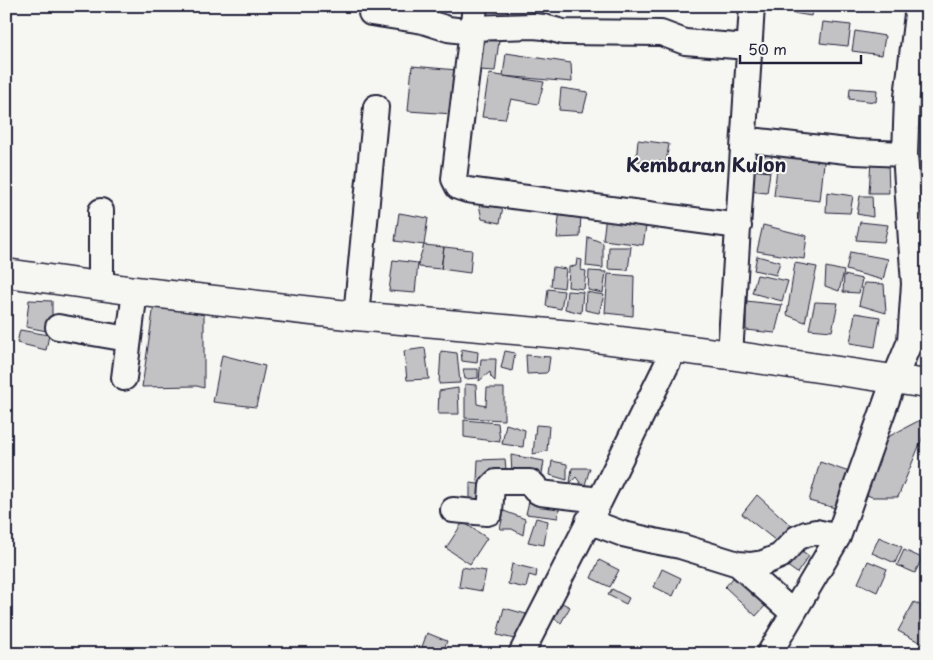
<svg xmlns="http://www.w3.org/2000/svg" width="933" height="660" viewBox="0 0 933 660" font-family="'Playpen Sans',sans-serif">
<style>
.building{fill:#c2c2c4;stroke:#22223b}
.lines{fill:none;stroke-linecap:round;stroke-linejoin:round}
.minor-casing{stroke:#22223b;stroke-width:28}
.major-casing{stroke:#22223b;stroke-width:31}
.minor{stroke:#f6f6f2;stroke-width:24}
.major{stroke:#f6f6f2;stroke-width:28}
.labels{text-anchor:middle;stroke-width:4;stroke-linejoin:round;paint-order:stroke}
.quarter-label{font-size:19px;font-weight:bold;fill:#22223b;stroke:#f6f6f2}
</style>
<rect width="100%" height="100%" fill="#f6f6f2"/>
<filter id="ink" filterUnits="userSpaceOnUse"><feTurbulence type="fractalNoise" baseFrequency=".02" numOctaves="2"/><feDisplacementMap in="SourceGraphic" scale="10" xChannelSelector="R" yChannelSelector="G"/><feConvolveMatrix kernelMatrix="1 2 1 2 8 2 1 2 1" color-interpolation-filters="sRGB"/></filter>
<g filter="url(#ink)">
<path class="building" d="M777 6H813L811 16 776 10Z
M823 22 851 25 848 46 820 43Z
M855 31 885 36 882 55 852 51Z
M483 40 499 41 495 71 479 70Z
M506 53 571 63 572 82 503 76Z
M412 66 457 70 453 114 408 111Z
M489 74 544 82 538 104 511 99 505 119 482 117Z
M561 88 588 92 583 112 559 110Z
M850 88 877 90 876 102 849 99Z
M638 140 669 144 666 162 636 161Z
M779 148 825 153 820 201 774 196Z
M753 151 772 153 771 171 751 169Z
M888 159 889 193H869L871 160Z
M751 170 770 172 767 193 749 191Z
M827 192 853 196 850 213 826 212Z
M505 195 500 223 482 219 478 200Z
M860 196H872L873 217 857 214Z
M560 207 581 210 580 237 557 238Z
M399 213 428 218 424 245 395 241Z
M606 215 647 220 643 245 603 240Z
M860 222 888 225 884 242 856 240Z
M763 225 807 236 804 259 757 251Z
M588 237 603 243V268L586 266Z
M424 245 444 247 441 269 419 267 418 263Z
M444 247 472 250 470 273 441 269Z
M609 247H631L628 270 608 269Z
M850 252 888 259 883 280 846 270Z
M757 256 780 262 776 275 754 270Z
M577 259 582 260 581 270 586 271 584 289 568 287 569 267 576 266Z
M393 260 418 263 415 293 389 291Z
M795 263 817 267 805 322 787 315Z
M553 267 566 269 564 288 551 286Z
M826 267 844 271 839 291 825 286Z
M589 271 606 272 603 293 588 290Z
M608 274 634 276 633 316 605 313Z
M757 275 788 281 782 301 752 293Z
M844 275 862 279 859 293 843 292Z
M864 283 884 284 886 313 859 305Z
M548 289 564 291 561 309 546 306Z
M567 291 583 292 581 313 565 309Z
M586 292 604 295 599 313 585 310Z
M29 300 52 301V332L26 327Z
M746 301 782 305 775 333 746 330Z
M815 302 838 303 832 331 809 329Z
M154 305 204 315V388L197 386 142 387Z
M855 313 880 317 875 347 850 343Z
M20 330 49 335 46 350 17 343Z
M425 348 429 379 407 380 404 351Z
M461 349 478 352 477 363 462 361Z
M441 351 457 353 460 383 439 384Z
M505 351 515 353 512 371 501 368Z
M222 355 265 366 256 407 213 402Z
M526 355 550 357 548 371 546 373 527 374Z
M481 359H496L495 381 491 377 490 372 479 381Z
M463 369H478V378L465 379Z
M465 384 476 385 477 404 486 406 487 388H504V420L465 418Z
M458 388 459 414H438L439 391Z
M464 420 498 423 500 442 464 437Z
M920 420 927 423V427L898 497H872L862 493 884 439Z
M506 424 525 430 523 447 502 444Z
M536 425 549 426 547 451 533 454Z
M511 455 544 461 541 480 512 475Z
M505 459 507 479 503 475 477 481 478 460Z
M552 461 567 464V480L550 475Z
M820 462 849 472 839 509 809 501Z
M572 468H590L584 488 576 477 570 483Z
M470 483 487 485 488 507H470Z
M757 495 796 530 780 544 742 514Z
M530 497 560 500 558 518 526 514Z
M504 511 525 519 523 535 512 529H500Z
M536 518 548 521 544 545 528 542Z
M463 522 487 538 470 564 446 548Z
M879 537 902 547 895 563 872 553Z
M794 545 809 556 797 573 782 562Z
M904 550 922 558 915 573 897 565Z
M599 560 619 570 610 587 591 578Z
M868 561 887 569 877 592 858 583Z
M512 564 537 570 536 577 529 575 526 588 508 584Z
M462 567 486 571 482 591 459 587Z
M743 567 774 596 756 616 725 587Z
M662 569 681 578 673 596 654 587Z
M612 589 629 598 626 604 608 595Z
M914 602 927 609V616L922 624 927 627V646L898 631Z
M562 603 570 607 561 623 553 618Z
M504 608 526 614 519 640 497 635Z
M427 633 447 641 442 654 422 647Z"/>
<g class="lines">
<defs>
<path id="minor" d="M475 6 454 179 458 187 467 190 739 226
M371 13 423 21 448 29 472 32
M472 28 533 26 544 27 563 32 661 33 685 42 748 47
M759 141 855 152 905 154
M101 211V287
M356 316 376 107
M58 327 128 339
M730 355 752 6
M124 378 135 291
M453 510 487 513 490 512 492 486 496 482H530L534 485 535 490 540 493 600 500
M588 521 623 534 654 541 680 546 738 564 750 565 763 563 780 556 797 538 806 534 816 532 838 537
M738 564 792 612
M521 654 600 500 675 348
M769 654 838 537 894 380 910 341 914 284 905 154 907 97 918 6"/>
<path id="major" d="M6 273 135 291 356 316 572 335 730 355 927 384"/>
</defs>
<use href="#minor" class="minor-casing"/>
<use href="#major" class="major-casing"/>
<use href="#minor" class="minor"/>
<use href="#major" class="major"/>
</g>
</g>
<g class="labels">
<g class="quarter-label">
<text x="706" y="172">Kembaran Kulon</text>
</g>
</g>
<rect width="933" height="660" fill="none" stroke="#f6f6f2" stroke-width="25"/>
<rect x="12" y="12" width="908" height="635" fill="none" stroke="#22223b" stroke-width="2" filter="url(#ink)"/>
<path d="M740 55v8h121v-8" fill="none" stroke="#22223b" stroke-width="2.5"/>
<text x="748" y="55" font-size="15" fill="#22223b" stroke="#f6f6f2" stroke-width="4" paint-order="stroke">50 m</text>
</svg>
